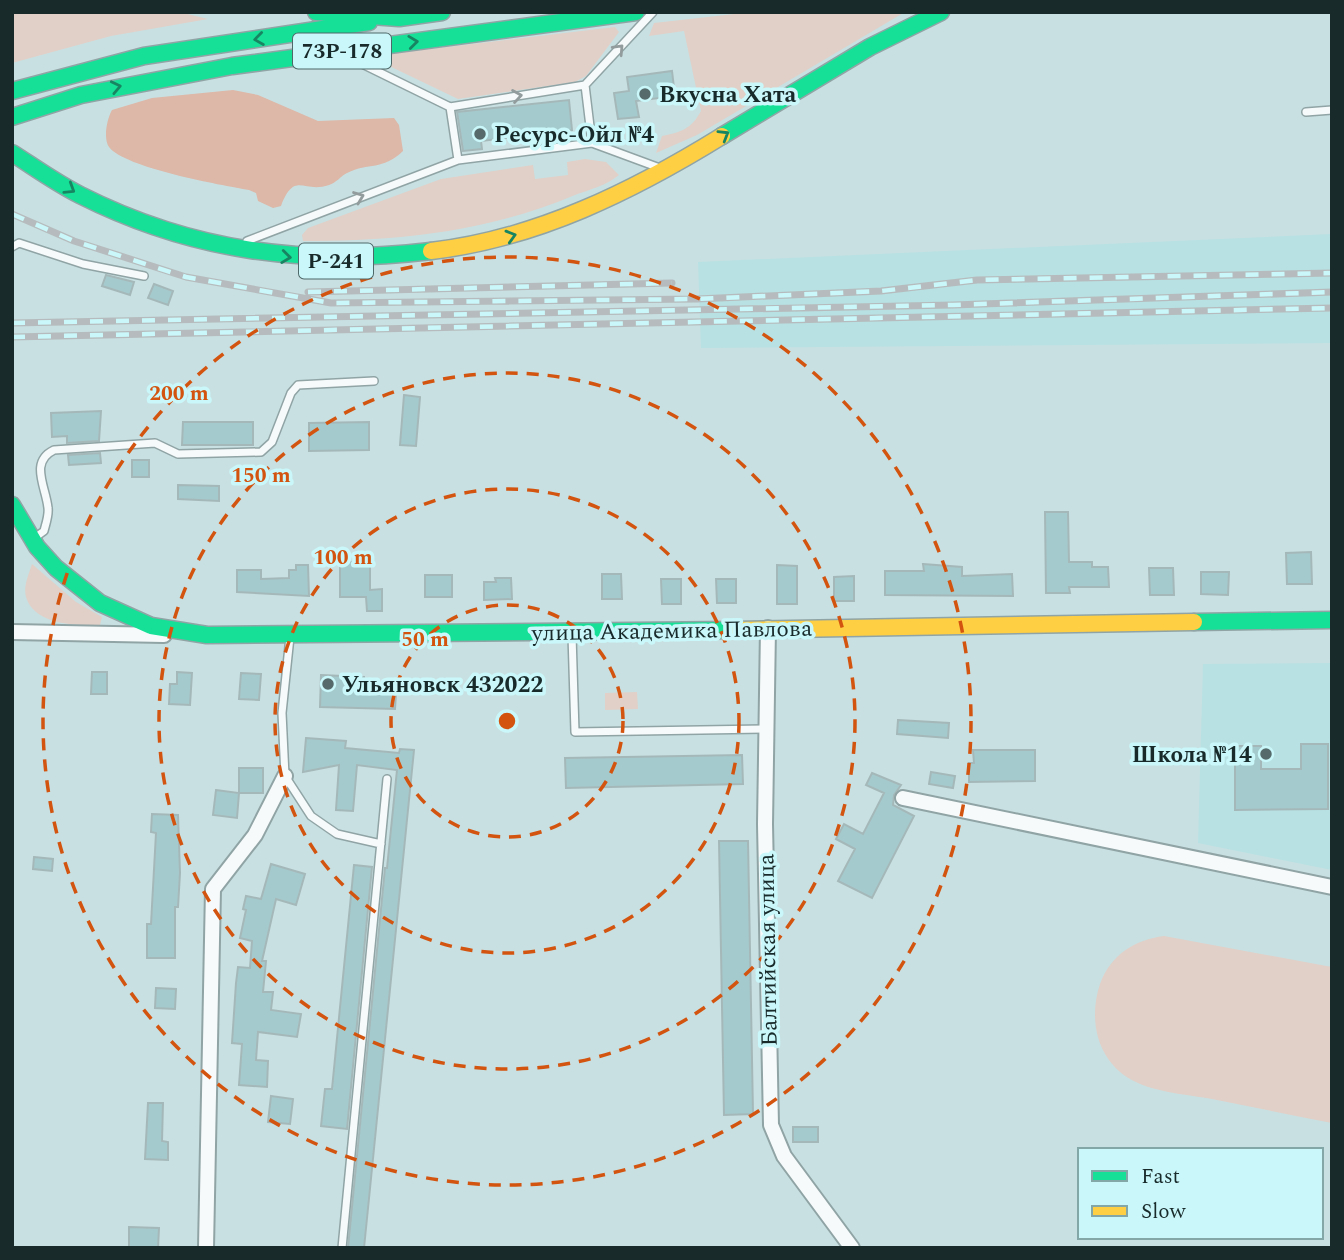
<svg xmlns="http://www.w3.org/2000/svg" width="1344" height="1260" viewBox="0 0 1344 1260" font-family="Spectral,serif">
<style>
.built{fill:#b8e1e3}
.green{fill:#e1d0c8}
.forest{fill:#ddb7a7}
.building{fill:#a5cacd;stroke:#a5b8b9;stroke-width:2}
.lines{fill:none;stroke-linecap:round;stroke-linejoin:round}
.lane-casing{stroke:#90a4a5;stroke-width:10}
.street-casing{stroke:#90a4a5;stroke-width:18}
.fast-casing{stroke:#90a4a5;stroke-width:19}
.slow-casing{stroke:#90a4a5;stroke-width:19}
.lane{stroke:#f7fafb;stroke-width:7}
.street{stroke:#f7fafb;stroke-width:14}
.fast{stroke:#16e098;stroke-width:16}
.slow{stroke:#ffcf43;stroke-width:16}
.rail-casing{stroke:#b6bcbd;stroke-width:7}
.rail{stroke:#caf8fa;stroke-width:4.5;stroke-dasharray:13;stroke-linecap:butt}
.oneway{stroke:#188562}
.oneway2{stroke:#939c9d}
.ring{fill:none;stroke:#d3540f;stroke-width:3.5;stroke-dasharray:12 9}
.poi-dot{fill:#566a6b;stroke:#caf8fa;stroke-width:2.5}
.labels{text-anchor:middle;stroke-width:7;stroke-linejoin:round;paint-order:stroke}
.shield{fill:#caf8fa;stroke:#4e6869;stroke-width:2}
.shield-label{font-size:21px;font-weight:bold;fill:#192a2b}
.poi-label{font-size:23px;font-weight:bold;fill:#192a2b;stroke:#caf8fa;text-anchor:start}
.street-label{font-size:23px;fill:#192a2b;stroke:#caf8fa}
.centre{fill:#d3540f;stroke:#caf8fa;stroke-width:3.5}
.ring-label{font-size:21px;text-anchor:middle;font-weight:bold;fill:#d3540f;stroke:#caf8fa;stroke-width:7;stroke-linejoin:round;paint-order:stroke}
</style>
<rect width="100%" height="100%" fill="#c8e0e2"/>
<path class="built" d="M1332 234V343L701 348 698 262Z
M1332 663V870L1198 843 1203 664Z"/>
<path class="green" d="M12 12H179L208 19 111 36 12 63Z
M752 12H905L697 135 656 153 662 136C682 132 691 129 701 111L684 31 649 36 654 23Z
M615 27 619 32 586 76 575 82 458 99 383 63 389 54Z
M585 159 606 162 619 175C607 185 589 190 575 195 487 232 398 241 303 241L302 235 308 228 441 179 533 165 535 179 568 175 567 162Z
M32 564 76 602 102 617 100 625C77 626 34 625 26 597 23 586 29 574 32 564Z
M637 692 638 709 605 710V693Z
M1164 936 1332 967V1123C1295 1116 1258 1108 1222 1101 1196 1095 1162 1094 1138 1083 1099 1066 1087 1023 1100 984 1111 954 1135 940 1164 936Z"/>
<path class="forest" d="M233 90 258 95 318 121 394 118 399 125 403 151C382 171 369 162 347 173 341 176 336 183 329 185 303 194 295 170 281 206L273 208 258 201 256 193 249 190C221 185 125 168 109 147 103 138 107 119 112 110L152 98Z"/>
<path class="building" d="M672 71 675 96 636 101 639 117 618 119 614 93 629 91 627 77Z
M569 100 572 130 481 141 482 149 463 151 457 112Z
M106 275 134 282 130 295 102 286Z
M154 284 173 291 168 305 148 298Z
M404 395 420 397 416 446 400 445Z
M101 411 99 441 67 443V436L52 437 51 413Z
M183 422H253V445H182Z
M369 422V450L309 451V423Z
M100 453 101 463 69 465 68 455Z
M132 460H149V477H132Z
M178 485 219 486V501L178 499Z
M1045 512H1068L1069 562H1092V567H1108L1109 587H1069L1070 593H1046Z
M1311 552 1312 584H1287L1286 553Z
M340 562H370V590L382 589V611H367L366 597H340Z
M923 564 962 567V576L1012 574 1013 596 885 595V571H924Z
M296 565H308L309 596 237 592V570H261V579L289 578V570H296Z
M777 565 797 566V604H777Z
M1149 568H1173L1174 595H1150Z
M1201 572H1229L1228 595 1201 594Z
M602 574H621L622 599H602Z
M425 575H452V597H425Z
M854 576V601H834V577Z
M495 578H511L512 599 484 600V582H496Z
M661 579H681V604H662Z
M716 579H736V603H717Z
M92 672H107V694H91Z
M177 672 192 673 190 705 169 704 170 684H177Z
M241 673 261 674 259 700 239 699Z
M321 675 364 677 363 692 396 694 395 709 320 707Z
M898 720 949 723 948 738 897 734Z
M306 738 346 741 345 748 399 753 400 749 414 750 364 1248H348L385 868H387L397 770 357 765 353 811 336 810 339 765 303 772Z
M1301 744H1328V809L1235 810V746H1261V769H1301Z
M973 750H1035V781L969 782V763H974Z
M742 755 743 784 566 788 565 758Z
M239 768H263V793H239Z
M931 772 955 776 953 788 929 784Z
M872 773 901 785 894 795 893 805 914 816 872 898 838 881 855 849 836 839 844 824 863 834 884 793 866 785Z
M216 790 239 793 237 818 213 815Z
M152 814 178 815 180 873 178 907H175V958H147V924H151L156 833 151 832Z
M719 841H748L753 1114 724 1115Z
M34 857 53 859 52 871 33 869Z
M271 864 305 874 296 905 276 899 262 961H266L263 992H273L271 1010 301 1014 297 1037 258 1032 256 1060 268 1061 267 1087 239 1085 242 1044 232 1043 236 983 238 967 250 968 252 941 240 938 246 910 243 909 246 896 261 899Z
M354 865 372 867 347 1129 321 1126 325 1089H332Z
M156 988 176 989 175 1009 155 1008Z
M271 1096 293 1099 290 1124 268 1122Z
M148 1103H163L162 1141 168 1142V1160L145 1159Z
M793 1127H818V1142H793Z
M129 1227 159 1228 158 1248H129Z"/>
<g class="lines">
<defs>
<path id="lane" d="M350 58 450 107 585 85 653 12
M450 107 458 160 592 143 585 85
M1306 112 1332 110
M592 143 657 167
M247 241 458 160
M12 247 19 243 83 264 144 276
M33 539 44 531C46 523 49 515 48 508 46 487 29 462 54 450L155 443 178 454 261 452 272 442 291 393 298 385 374 381
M572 635 575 732 767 729
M290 637 282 713 285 776 311 816 337 834 381 844
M342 1248 387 779"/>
<path id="street" d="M768 628 765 824 771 1125 784 1156 852 1248
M12 632 164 635
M903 798 1332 887
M206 1248 213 889 255 835 285 776"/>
<path id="fast" d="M316 12 399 18 442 12
M12 91 144 56 369 22
M12 117 81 95 232 66 636 12
M722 136 870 47 941 12
M12 153C34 167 56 183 80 195 193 252 306 266 431 251
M12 505 37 547 56 568 100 603 151 626 207 635 735 630
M1194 622 1332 620"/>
<path id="slow" d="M431 251C536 239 633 191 722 136
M735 630 1194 622"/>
</defs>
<use href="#lane" class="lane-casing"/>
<use href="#street" class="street-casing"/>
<use href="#fast" class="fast-casing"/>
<use href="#slow" class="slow-casing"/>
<use href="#lane" class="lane"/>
<use href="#street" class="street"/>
<use href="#fast" class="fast"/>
<use href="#slow" class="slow"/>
<defs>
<path id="rail" d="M12 214 74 241 186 277 331 303 697 299 881 291 977 280 1332 273
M308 292 672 283
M12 323 953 305 1332 292
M12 337 1332 308"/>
</defs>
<use href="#rail" class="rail-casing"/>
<use href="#rail" class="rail"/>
</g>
<defs><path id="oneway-chevron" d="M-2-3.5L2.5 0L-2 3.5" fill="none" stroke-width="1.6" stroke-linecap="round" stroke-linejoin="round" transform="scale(1.75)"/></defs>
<g class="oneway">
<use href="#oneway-chevron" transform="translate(259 39) rotate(172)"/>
<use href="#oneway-chevron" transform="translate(413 42) rotate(-7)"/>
<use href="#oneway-chevron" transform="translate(116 87) rotate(-12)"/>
<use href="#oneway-chevron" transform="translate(724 135) rotate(-31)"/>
<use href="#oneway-chevron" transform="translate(70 189) rotate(32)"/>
<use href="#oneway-chevron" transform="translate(511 236) rotate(-16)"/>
<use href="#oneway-chevron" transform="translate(286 257) rotate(7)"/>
</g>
<g class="oneway2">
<use href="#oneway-chevron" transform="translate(619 49) rotate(-47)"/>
<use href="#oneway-chevron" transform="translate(517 96) rotate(-9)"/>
<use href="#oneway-chevron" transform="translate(359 197) rotate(-21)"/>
</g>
<g class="ring">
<circle cx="507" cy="721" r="116"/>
<circle cx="507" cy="721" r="232"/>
<circle cx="507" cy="721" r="348"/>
<circle cx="507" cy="721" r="464"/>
</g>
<g class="poi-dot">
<circle cx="645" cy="94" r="7"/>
<circle cx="480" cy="134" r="7"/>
<circle cx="328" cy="684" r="7"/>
<circle cx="1266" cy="754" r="7"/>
</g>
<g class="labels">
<g class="shield">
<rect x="293" y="33.5" width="98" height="35" rx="5"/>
<rect x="299" y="243.5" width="74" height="35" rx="5"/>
</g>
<g class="shield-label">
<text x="342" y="58">73Р-178</text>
<text x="336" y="268">Р-241</text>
</g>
<g class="poi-label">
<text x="659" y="102">Вкусна Хата</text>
<text x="494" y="142">Ресурс-Ойл №4</text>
<text x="342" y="692">Ульяновск 432022</text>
<text x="1252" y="762" text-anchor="end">Школа №14</text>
</g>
<g class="street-label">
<text transform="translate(672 630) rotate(-1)" y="8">улица Академика Павлова</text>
<text transform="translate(767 950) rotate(-91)" y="8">Балтийская улица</text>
</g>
</g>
<circle cx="507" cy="721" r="10" class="centre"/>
<g class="ring-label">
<text x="179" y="400">200 m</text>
<text x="261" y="482">150 m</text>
<text x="343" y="564">100 m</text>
<text x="425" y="646">50 m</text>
</g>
<rect width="1344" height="1260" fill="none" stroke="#192a2b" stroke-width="28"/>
<rect x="1078" y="1148" width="245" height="91" fill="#caf8fa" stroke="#83a6a7" stroke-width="2"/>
<rect x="1092" y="1171" width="35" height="10" fill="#16e098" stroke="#83a6a7" stroke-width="2"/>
<text x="1141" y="1183" font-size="21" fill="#192a2b">Fast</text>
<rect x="1092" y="1206" width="35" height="10" fill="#ffcf43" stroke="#83a6a7" stroke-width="2"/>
<text x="1141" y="1218" font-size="21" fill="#192a2b">Slow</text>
</svg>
